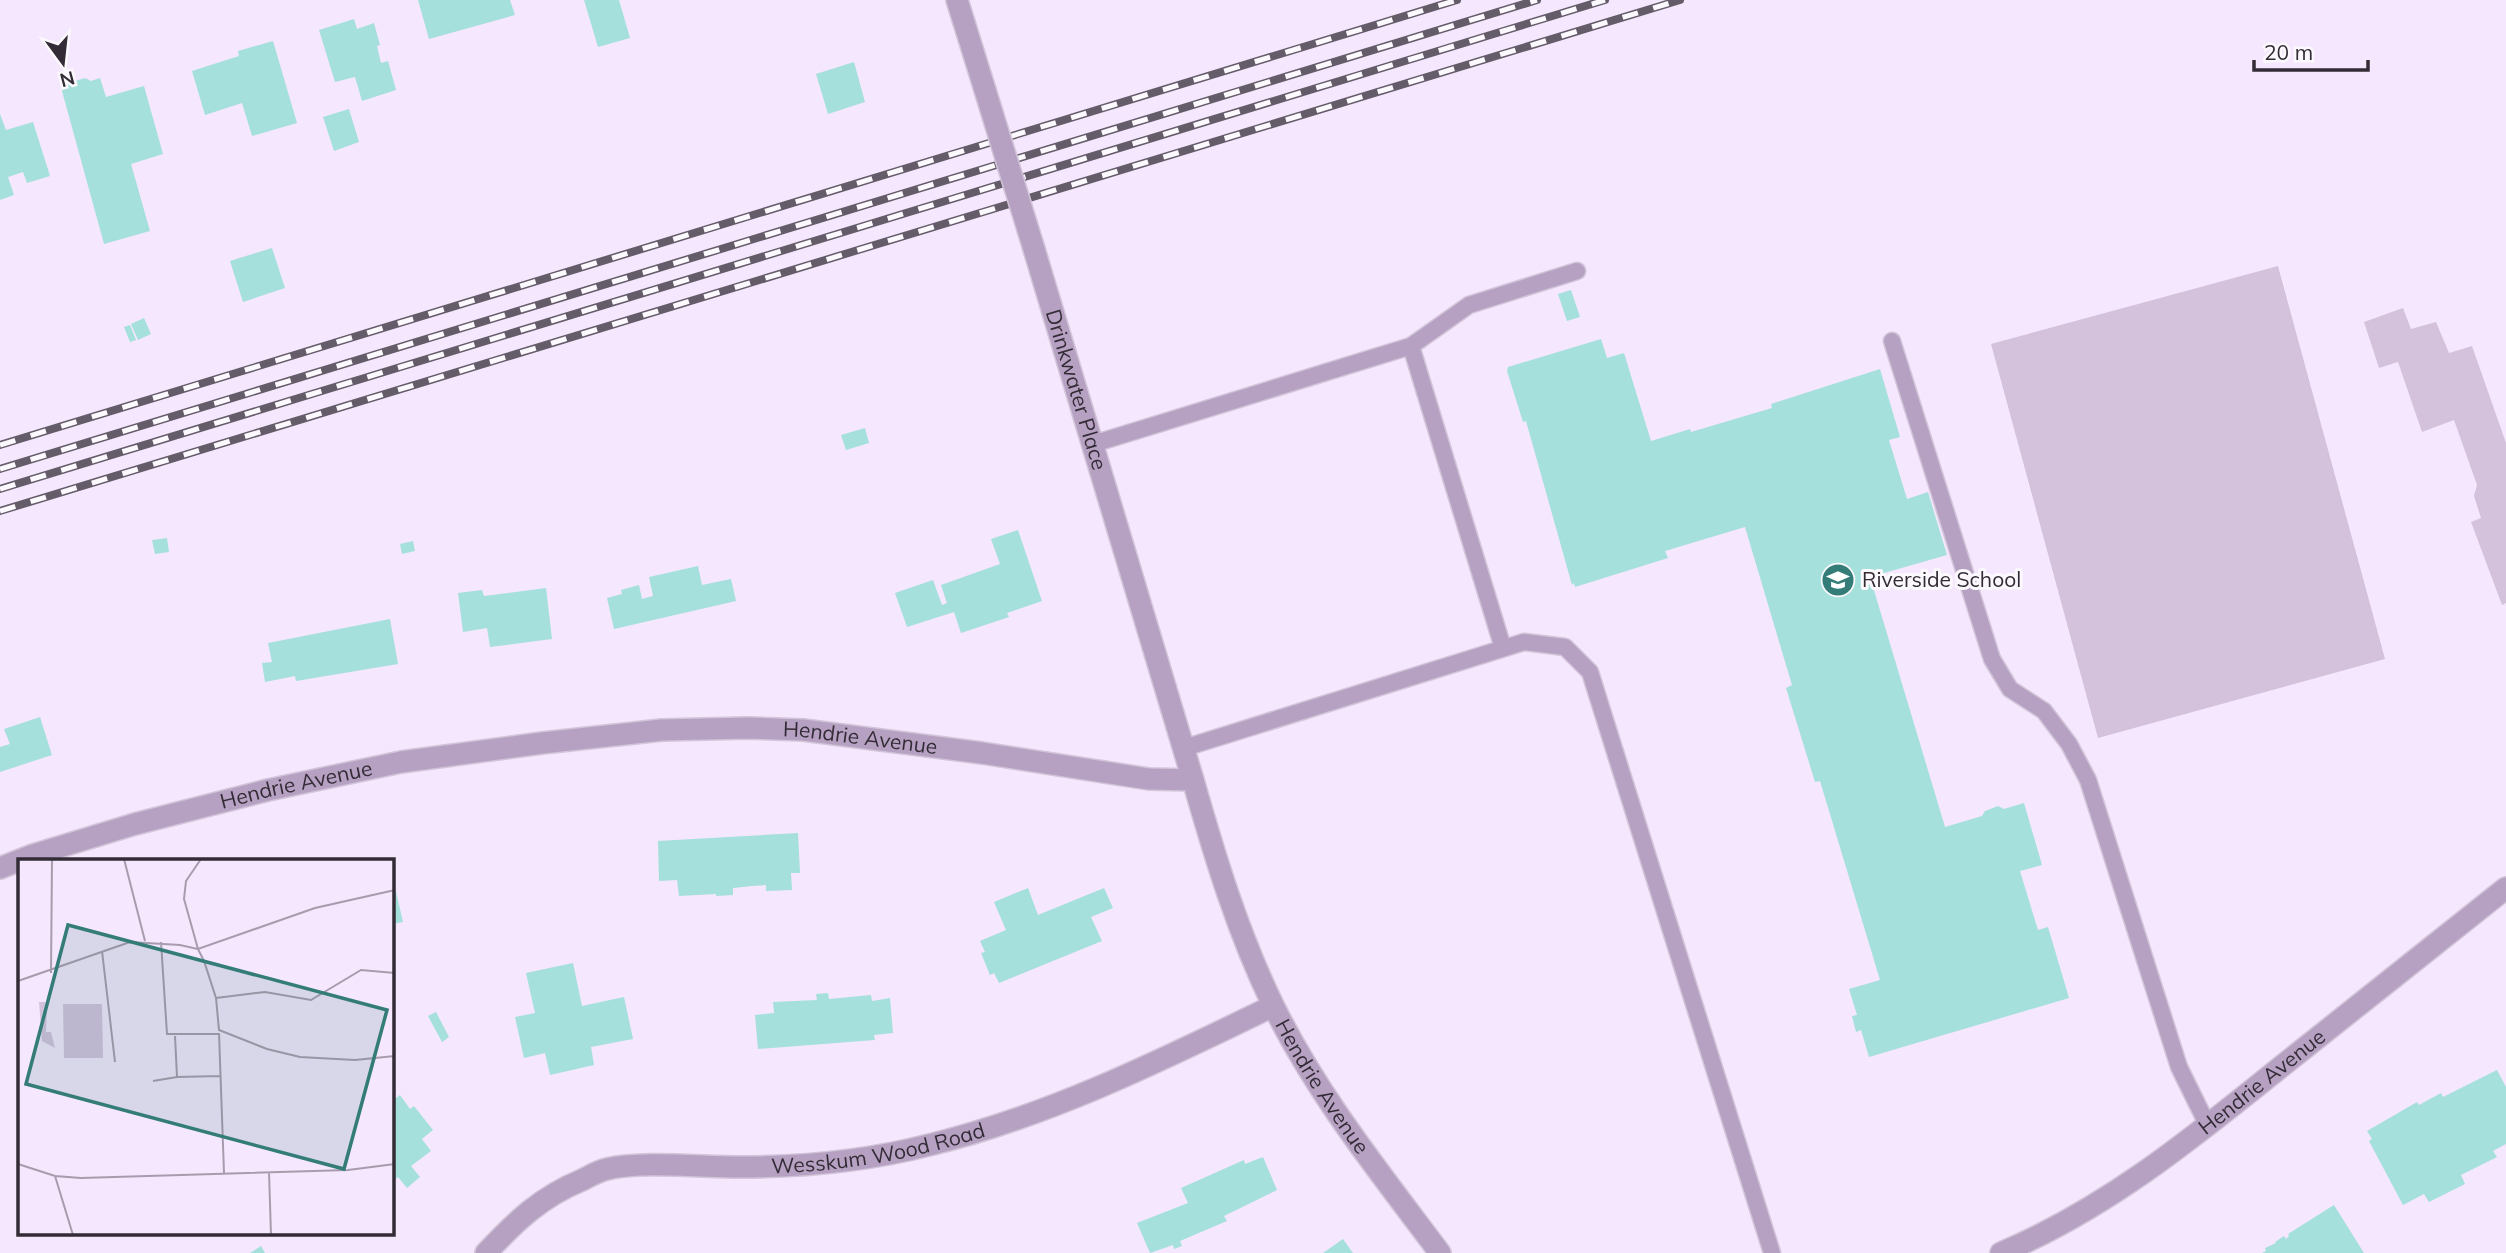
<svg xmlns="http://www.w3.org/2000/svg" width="2506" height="1253" viewBox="0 0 2506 1253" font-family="Mulish,sans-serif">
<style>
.green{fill:#d4c2dd}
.building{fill:#a5e0dc}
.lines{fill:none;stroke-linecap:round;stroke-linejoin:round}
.lane-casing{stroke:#d2c5d9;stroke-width:19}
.street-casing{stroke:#d2c5d9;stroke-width:24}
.lane{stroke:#b7a1c3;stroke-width:16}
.street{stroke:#b7a1c3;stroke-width:21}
.rail-casing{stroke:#655c69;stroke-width:8}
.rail{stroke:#fcf9fe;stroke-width:5;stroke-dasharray:16;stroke-linecap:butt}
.street-bridge-casing{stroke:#d2c5d9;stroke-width:24;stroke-linecap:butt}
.street-bridge{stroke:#b7a1c3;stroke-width:21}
.labels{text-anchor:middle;stroke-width:6;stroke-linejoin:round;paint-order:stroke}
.street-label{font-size:21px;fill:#332c36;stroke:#fcf9fe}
.poi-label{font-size:21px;fill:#332c36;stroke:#fcf9fe;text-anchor:start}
.inset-road{fill:none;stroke:#a79cad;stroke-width:2}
.view{fill:#337c78;fill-opacity:0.15;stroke:#337c78;stroke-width:3.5}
.inset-edge{fill:none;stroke:#332c36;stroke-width:3.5}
</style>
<rect width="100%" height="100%" fill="#f5e7fd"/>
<path class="green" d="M2278 266 2385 659 2098 738 1991 344Z
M2403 308 2411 329 2436 322 2449 353 2472 346 2506 443V603L2502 605 2471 522 2481 518 2474 496 2477 485 2454 420 2422 432 2398 362 2379 368 2364 322Z"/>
<path class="building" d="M418 0H510L515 15 429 39Z
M584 0H619L630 38 598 47Z
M354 19 357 29 374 23 380 45 377 46 381 63 388 61 396 90 362 101 355 77 335 82 319 30Z
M273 41 297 123 252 136 242 103 205 115 192 71 239 56 238 51Z
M854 62 865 102 828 114 816 74Z
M85 78 91 81 100 78 106 97 144 86 163 154 131 164 150 231 104 244 62 91 65 84Z
M349 109 359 142 334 151 323 117Z
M0 114 6 130 33 122 50 176 27 183 23 172 8 177 14 195 0 200Z
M272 248 285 288 243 302 230 261Z
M1571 290 1580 317 1567 321 1558 294Z
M144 318 151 334 138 340 131 324Z
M130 325 136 340 130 342 124 327Z
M1601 339 1607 358 1624 353 1651 441 1690 429 1691 432 1772 408 1771 404 1880 369 1900 437 1889 440 1907 499 1928 492 1947 555 1870 577 1945 827 1982 816 1985 811 1998 806 2004 809 2024 803 2042 865 2020 871 2038 930 2048 927 2069 998 1869 1057 1861 1030 1856 1032 1852 1016 1857 1015 1849 989 1880 980 1820 781 1815 782 1786 688 1792 685 1745 527 1665 551 1668 558 1575 587 1574 583 1572 585 1526 421 1523 422 1507 371 1508 367Z
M865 428 869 443 846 450 841 435Z
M1018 530 1042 601 1007 613 1009 617 961 633 954 612 907 627 895 593 933 580 942 605 947 603 941 585 1000 564 991 539Z
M167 538 169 552 155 554 152 540Z
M413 541 415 551 402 554 400 544Z
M698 566 702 585 731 579 736 601 614 629 607 598 622 594 621 590 639 585 642 599 653 596 649 577Z
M546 588 552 639 490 647 487 628 463 632 458 593 482 590 484 596Z
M390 619 398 664 296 681 295 676 265 682 262 663 272 662 268 643Z
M40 717 52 755 0 772V747L10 744 4 729Z
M798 833 800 873H791L792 890 766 891V885L752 886 733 888V895L716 896V894L679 896 677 880 659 881 658 841Z
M392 874 403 922 392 924Z
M1028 888 1038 915 1104 888 1113 908 1091 917 1102 941 999 983 994 973 990 975 981 953 985 952 980 941 1006 930 994 902Z
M573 963 582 1006 624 997 633 1039 591 1047 594 1065 550 1075 545 1053 524 1058 515 1017 535 1013 526 973Z
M828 993 829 999 871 995 872 1001 890 998 893 1033 874 1035 875 1040 758 1049 755 1015 774 1013 773 1002 817 1000 816 994Z
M436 1012 449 1037 442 1042 428 1016Z
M2497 1070 2506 1087V1144L2493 1151 2497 1157 2461 1175 2465 1184 2429 1202 2424 1194 2403 1205 2369 1141 2372 1139 2367 1131 2417 1102 2419 1105 2441 1093 2443 1097Z
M400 1095 410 1109 414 1106 433 1130 422 1139 431 1151 411 1166 420 1177 407 1188 398 1177 392 1182V1101Z
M1263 1157 1277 1190 1224 1216 1227 1221 1180 1241 1182 1246 1174 1249 1173 1245 1150 1253 1137 1223 1188 1203 1181 1188 1244 1160 1245 1164Z
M2334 1205 2364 1253H2262L2266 1251 2265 1248 2276 1243 2275 1242 2284 1236 2286 1239 2289 1236 2288 1234Z
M1343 1239 1353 1253H1323Z
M261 1246 265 1253H250Z"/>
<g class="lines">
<defs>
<path id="lane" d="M1892 341 1992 659 2010 689 2044 711 2069 744 2088 780 2179 1067 2208 1126
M1411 346 1469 305 1577 271
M1093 444 1411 346 1503 648
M1184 748 1524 642 1565 647 1590 672 1772 1253"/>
<g id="street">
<path d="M957 0 985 90"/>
<path id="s1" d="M1034 249 1193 780"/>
<path id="s2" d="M0 868 33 855 135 824 268 790 401 762 542 743 662 730 748 728 803 730 982 753 1149 779 1193 780C1215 857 1238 933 1273 1005 1317 1095 1381 1174 1440 1253"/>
<path id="s3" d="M486 1253C516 1221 541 1197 582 1180 590 1176 598 1171 607 1169 642 1161 701 1167 739 1167 803 1167 867 1161 929 1145 1049 1116 1162 1060 1273 1006"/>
<path id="s4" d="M2001 1253C2106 1209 2194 1137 2282 1066 2357 1007 2431 947 2506 888"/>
</g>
</defs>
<use href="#lane" class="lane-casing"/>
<use href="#street" class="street-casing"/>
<use href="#lane" class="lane"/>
<use href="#street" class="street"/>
<defs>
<path id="rail" d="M0 445 1457 0
M0 469 1537 0
M0 489 1605 0
M0 511 1680 0"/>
</defs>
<use href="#rail" class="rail-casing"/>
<use href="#rail" class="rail"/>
<defs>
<path id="street-bridge" d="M985 90 1034 249"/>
</defs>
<use href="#street-bridge" class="street-bridge-casing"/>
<use href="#street-bridge" class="street-bridge"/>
</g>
<defs>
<symbol id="school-disc" viewBox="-11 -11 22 22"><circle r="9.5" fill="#337c78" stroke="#fcf9fe"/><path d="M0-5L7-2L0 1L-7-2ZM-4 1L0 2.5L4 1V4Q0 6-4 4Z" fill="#fff"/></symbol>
</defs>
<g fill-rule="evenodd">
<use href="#school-disc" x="1819" y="561" width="38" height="38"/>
</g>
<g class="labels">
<g class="street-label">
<text dy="7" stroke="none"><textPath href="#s1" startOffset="147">Drinkwater Place</textPath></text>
<text dy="7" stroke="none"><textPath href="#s2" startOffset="877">Hendrie Avenue</textPath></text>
<text dy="7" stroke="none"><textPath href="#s2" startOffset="308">Hendrie Avenue</textPath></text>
<text dy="7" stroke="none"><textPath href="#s4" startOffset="313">Hendrie Avenue</textPath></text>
<text dy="7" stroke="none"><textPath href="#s2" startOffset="1547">Hendrie Avenue</textPath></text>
<text dy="7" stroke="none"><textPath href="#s3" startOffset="422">Wesskum Wood Road</textPath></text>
</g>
<g class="poi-label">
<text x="1862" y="587">Riverside School</text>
</g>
</g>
<g transform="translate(18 859)">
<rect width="376" height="376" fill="#f5e7fd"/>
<path d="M21 143H27L29 148 28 173H33L37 189 24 182ZM45 145H84L85 199H46Z" fill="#d4c2dd"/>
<path class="inset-road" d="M106 0 127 82M183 0 168 22 166 40 180 90 297 49 377 31M143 83 149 175H201M84 92 97 203M33 114 34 0M0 122 112 83 162 86 180 90 186 102 198 139 201 171 249 190 282 198 337 201 377 197M198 139 247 133 293 141 343 111 377 114M0 166V189M201 174 206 314M157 177 159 218 202 217M135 222 159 218M0 305 37 317 63 319 330 311 377 305M251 313 253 376M37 317 55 376"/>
<path class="view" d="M50 66 369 151 326 310 8 225Z"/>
<rect width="376" height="376" class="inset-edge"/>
</g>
<g transform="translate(63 63) rotate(165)" stroke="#fcf9fe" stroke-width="5" paint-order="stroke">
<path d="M0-5L12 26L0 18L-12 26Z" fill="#332c36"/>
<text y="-10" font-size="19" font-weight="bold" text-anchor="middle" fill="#332c36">N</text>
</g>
<path d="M2254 60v10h114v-10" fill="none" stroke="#332c36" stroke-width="3.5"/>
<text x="2264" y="60" font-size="21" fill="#332c36" stroke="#fcf9fe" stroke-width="5" paint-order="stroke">20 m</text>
</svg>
